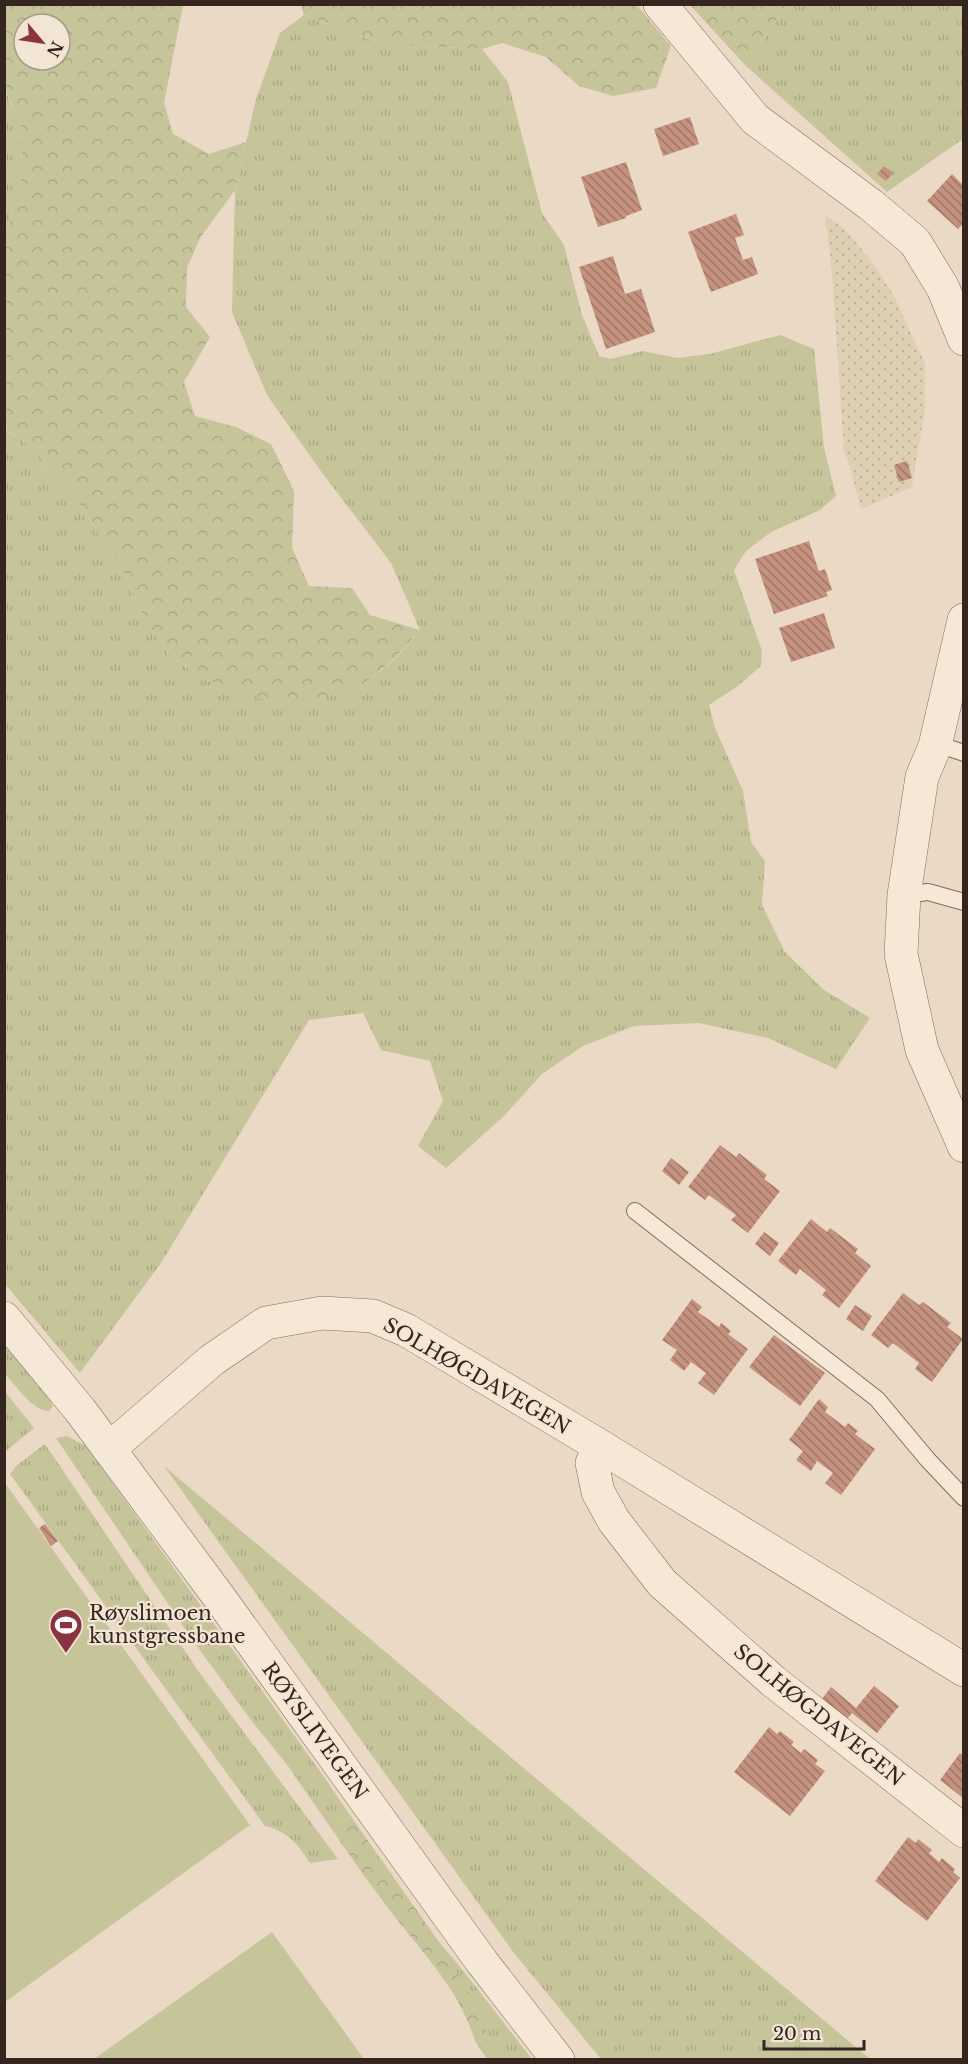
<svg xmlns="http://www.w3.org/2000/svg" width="968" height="2064" viewBox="0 0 968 2064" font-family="'Libre Baskerville',serif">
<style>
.farmland{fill:url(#farmland-dots)}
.grass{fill:url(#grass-tufts)}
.forest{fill:url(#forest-crowns);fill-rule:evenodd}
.garden{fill:#c6c59a}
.building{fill:url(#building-back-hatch)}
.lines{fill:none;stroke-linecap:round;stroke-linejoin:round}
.service-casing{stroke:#836c5d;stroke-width:18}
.minor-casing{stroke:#836c5d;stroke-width:34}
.tertiary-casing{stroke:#836c5d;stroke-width:34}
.service{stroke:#f5e8d7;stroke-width:16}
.minor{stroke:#f5e8d7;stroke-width:33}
.tertiary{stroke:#f5e8d7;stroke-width:33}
.labels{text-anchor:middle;stroke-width:4.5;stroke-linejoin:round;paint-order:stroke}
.street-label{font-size:20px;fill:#34261f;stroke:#f2e5d4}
.poi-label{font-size:20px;fill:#34261f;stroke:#f2e5d4;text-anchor:start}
</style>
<defs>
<pattern id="farmland-dots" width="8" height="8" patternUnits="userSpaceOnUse" patternTransform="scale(1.5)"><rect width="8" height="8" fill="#ded1b3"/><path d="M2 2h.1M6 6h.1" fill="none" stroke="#bfb39a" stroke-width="1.8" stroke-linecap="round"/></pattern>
<pattern id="grass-tufts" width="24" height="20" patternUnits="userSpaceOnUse" patternTransform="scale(1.5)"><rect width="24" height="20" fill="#c6c59a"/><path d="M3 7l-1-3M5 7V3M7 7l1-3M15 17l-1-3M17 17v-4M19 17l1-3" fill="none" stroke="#aba984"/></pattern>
<pattern id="forest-crowns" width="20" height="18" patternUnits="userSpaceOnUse" patternTransform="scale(1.5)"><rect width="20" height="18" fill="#c6c59a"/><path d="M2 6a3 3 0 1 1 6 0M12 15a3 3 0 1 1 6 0" fill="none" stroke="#aba984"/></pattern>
<pattern id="building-back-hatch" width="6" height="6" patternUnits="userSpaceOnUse" patternTransform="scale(1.5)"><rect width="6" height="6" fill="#c4927f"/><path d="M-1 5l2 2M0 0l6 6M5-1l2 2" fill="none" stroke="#a07767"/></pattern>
</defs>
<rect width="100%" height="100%" fill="#e9d9c5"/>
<path class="farmland" d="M825 216 837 223 855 241 876 267 895 298 925 364V409L912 487 861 509 850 466 844 451 832 271Z"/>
<path class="grass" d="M786 5H963V139L887 192 746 66Z
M304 15 382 44 482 49 508 82 542 213 564 245 582 315 599 356 610 359 643 351 677 358 710 354 780 335 814 349 824 448 836 496 820 510 771 532 746 551 734 570 762 651 761 666 738 686 709 705 715 728 743 791 751 842 765 861 762 905 785 952 824 990 870 1018 836 1069 768 1038 699 1023 634 1026 583 1046 542 1074 503 1117 446 1168 418 1146 443 1101 430 1061 381 1050 363 1013 309 1020 161 1263 80 1373 5 1284 4 429 23 441 65 481 122 569 146 621 171 656 208 681 313 701 364 684 395 659 420 630 391 563 320 470 267 395 232 312 235 190 256 99 280 33Z
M4 88 22 128 21 181 9 222 5 228Z
M5 1341 48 1396 53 1406 49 1411C34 1412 15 1385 5 1374Z
M4 1390 34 1428 6 1451 4 1448Z
M67 1436 86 1446 322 1774 350 1815 335 1834 288 1766 251 1720 196 1645 56 1438Z
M45 1444 199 1672 338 1859 310 1863C298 1844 287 1831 265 1826L10 1474 17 1465Z
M164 1466 870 2059H601L514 1953Z
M439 1942C472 1980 501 2020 532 2059H487L475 2041 483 2042Z"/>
<path class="forest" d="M4 5H183L164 103 173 134 209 154 246 142 235 190 200 238 187 268 186 307 210 337 184 382 195 416 236 427 271 444 294 491 292 548 309 586 352 588 370 615 420 630 394 659 364 684 313 701 265 700 208 681 171 656 146 621 122 569 65 481 23 441 5 429V228L9 222 21 181 22 129 5 88ZM24 24H60V60H24Z
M301 5H637L671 46 656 88 613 96 579 86 546 57 502 43 482 49 382 44 304 15Z
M690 5H786L746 66Z
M350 1815 439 1942 475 2003 489 2036 483 2042 475 2041C461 1993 425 1955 395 1917 374 1890 354 1862 335 1834Z"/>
<path class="garden" d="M5 1483 250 1825 5 2002H4Z
M272 1932 364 2059H94Z"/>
<path class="building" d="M690 117 699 144 663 156 654 129Z
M626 162 642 210 626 216V218L598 227 581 177Z
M884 166 893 173 886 181 877 174Z
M952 174 963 185V224L958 229 927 201Z
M736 214 744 235 735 238 743 260 752 257 758 274 711 292 688 232Z
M613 256 625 294 641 289 655 332 606 349 579 267Z
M907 461 912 478 899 482 894 465Z
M809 541 818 569 819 571 825 569 832 590 826 592 828 596 774 614 755 559Z
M824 613 835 648 791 662 779 628Z
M720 1145 736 1157 739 1153 767 1175 764 1179 780 1191 748 1233 731 1220 736 1215 709 1195 705 1200 688 1187Z
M671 1158 689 1172 679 1185 662 1171Z
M811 1219 827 1232 830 1228 858 1249 855 1253 871 1266 839 1308 822 1295 826 1290 800 1269 796 1275 778 1261Z
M764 1232 779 1243 770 1256 755 1244Z
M903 1293 919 1305 923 1302 951 1323 947 1327 963 1339 932 1382 915 1369 919 1363 893 1343 888 1348 871 1335Z
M692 1299 702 1307 698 1312 719 1327 721 1323 731 1331 728 1334 748 1349 714 1395 698 1383 706 1373 691 1362 684 1371 670 1360 677 1350 662 1340Z
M855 1305 872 1316 863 1331 846 1319Z
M774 1335 825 1373 800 1406 749 1367Z
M819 1399 828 1407 825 1412 845 1427 848 1423 858 1431 855 1434 875 1449 841 1495 825 1483 833 1473 817 1461 811 1471 796 1460 803 1451 789 1440Z
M45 1524 58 1541 51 1546 39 1528Z
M874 1686 899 1706 877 1733 852 1713 847 1719 822 1699 831 1687 856 1708Z
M769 1727 777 1734 780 1731 794 1742 791 1745 801 1753 804 1749 818 1760 815 1764 825 1771 790 1816 734 1772Z
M960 1753 963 1756V1798L940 1780Z
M908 1837 916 1843 918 1839 932 1850 929 1853 939 1862 942 1858 955 1869 953 1872 960 1878 927 1921 875 1881Z"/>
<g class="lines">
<defs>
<path id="service" d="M935 746 946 747 964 753
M904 895 928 892 964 902
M635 1211 877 1399 928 1460 964 1498"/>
<path id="minor" d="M660 4 755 119 871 205 915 242 943 288 964 339
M964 620 935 746 922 777 904 895 901 954 922 1050 964 1146
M600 1446 592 1463 598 1492 614 1521 662 1583 773 1681 964 1831
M109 1449 212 1360 266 1323 322 1313 373 1316 406 1330 600 1446 964 1670"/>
<path id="tertiary" d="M4 1318 80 1410 219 1597 482 1962 558 2060"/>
</defs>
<use href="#service" class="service-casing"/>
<use href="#minor" class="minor-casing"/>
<use href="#tertiary" class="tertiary-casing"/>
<use href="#service" class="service"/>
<use href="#minor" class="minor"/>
<use href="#tertiary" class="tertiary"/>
</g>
<defs>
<symbol id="stadium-pin" viewBox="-11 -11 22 30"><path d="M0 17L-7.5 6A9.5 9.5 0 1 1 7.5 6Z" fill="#8b3340" stroke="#f2e5d4"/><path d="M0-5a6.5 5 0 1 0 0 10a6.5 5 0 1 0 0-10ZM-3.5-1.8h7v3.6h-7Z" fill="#fff"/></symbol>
</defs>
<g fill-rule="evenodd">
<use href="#stadium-pin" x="47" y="1606" width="38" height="52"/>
</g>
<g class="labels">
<g class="street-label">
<text transform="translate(477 1376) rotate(30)" y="7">SOLHØGDAVEGEN</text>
<text transform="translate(819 1715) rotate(39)" y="7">SOLHØGDAVEGEN</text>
<text transform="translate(315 1731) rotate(54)" y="7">RØYSLIVEGEN</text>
</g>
<g class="poi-label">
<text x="89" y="1620">Røyslimoen<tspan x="89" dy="23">kunstgressbane</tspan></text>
</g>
</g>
<rect width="968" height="2064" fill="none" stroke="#34261f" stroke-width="12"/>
<g transform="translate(42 42) rotate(119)"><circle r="28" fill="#f2e5d4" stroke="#a6998c" stroke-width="1.5"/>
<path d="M0-4.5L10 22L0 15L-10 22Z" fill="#8b3340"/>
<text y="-9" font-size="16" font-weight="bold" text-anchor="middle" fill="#34261f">N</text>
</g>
<path d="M764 2040v9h100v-9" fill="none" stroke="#34261f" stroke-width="3"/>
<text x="773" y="2040" font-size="18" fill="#34261f" stroke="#f2e5d4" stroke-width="4.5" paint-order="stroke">20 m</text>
</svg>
